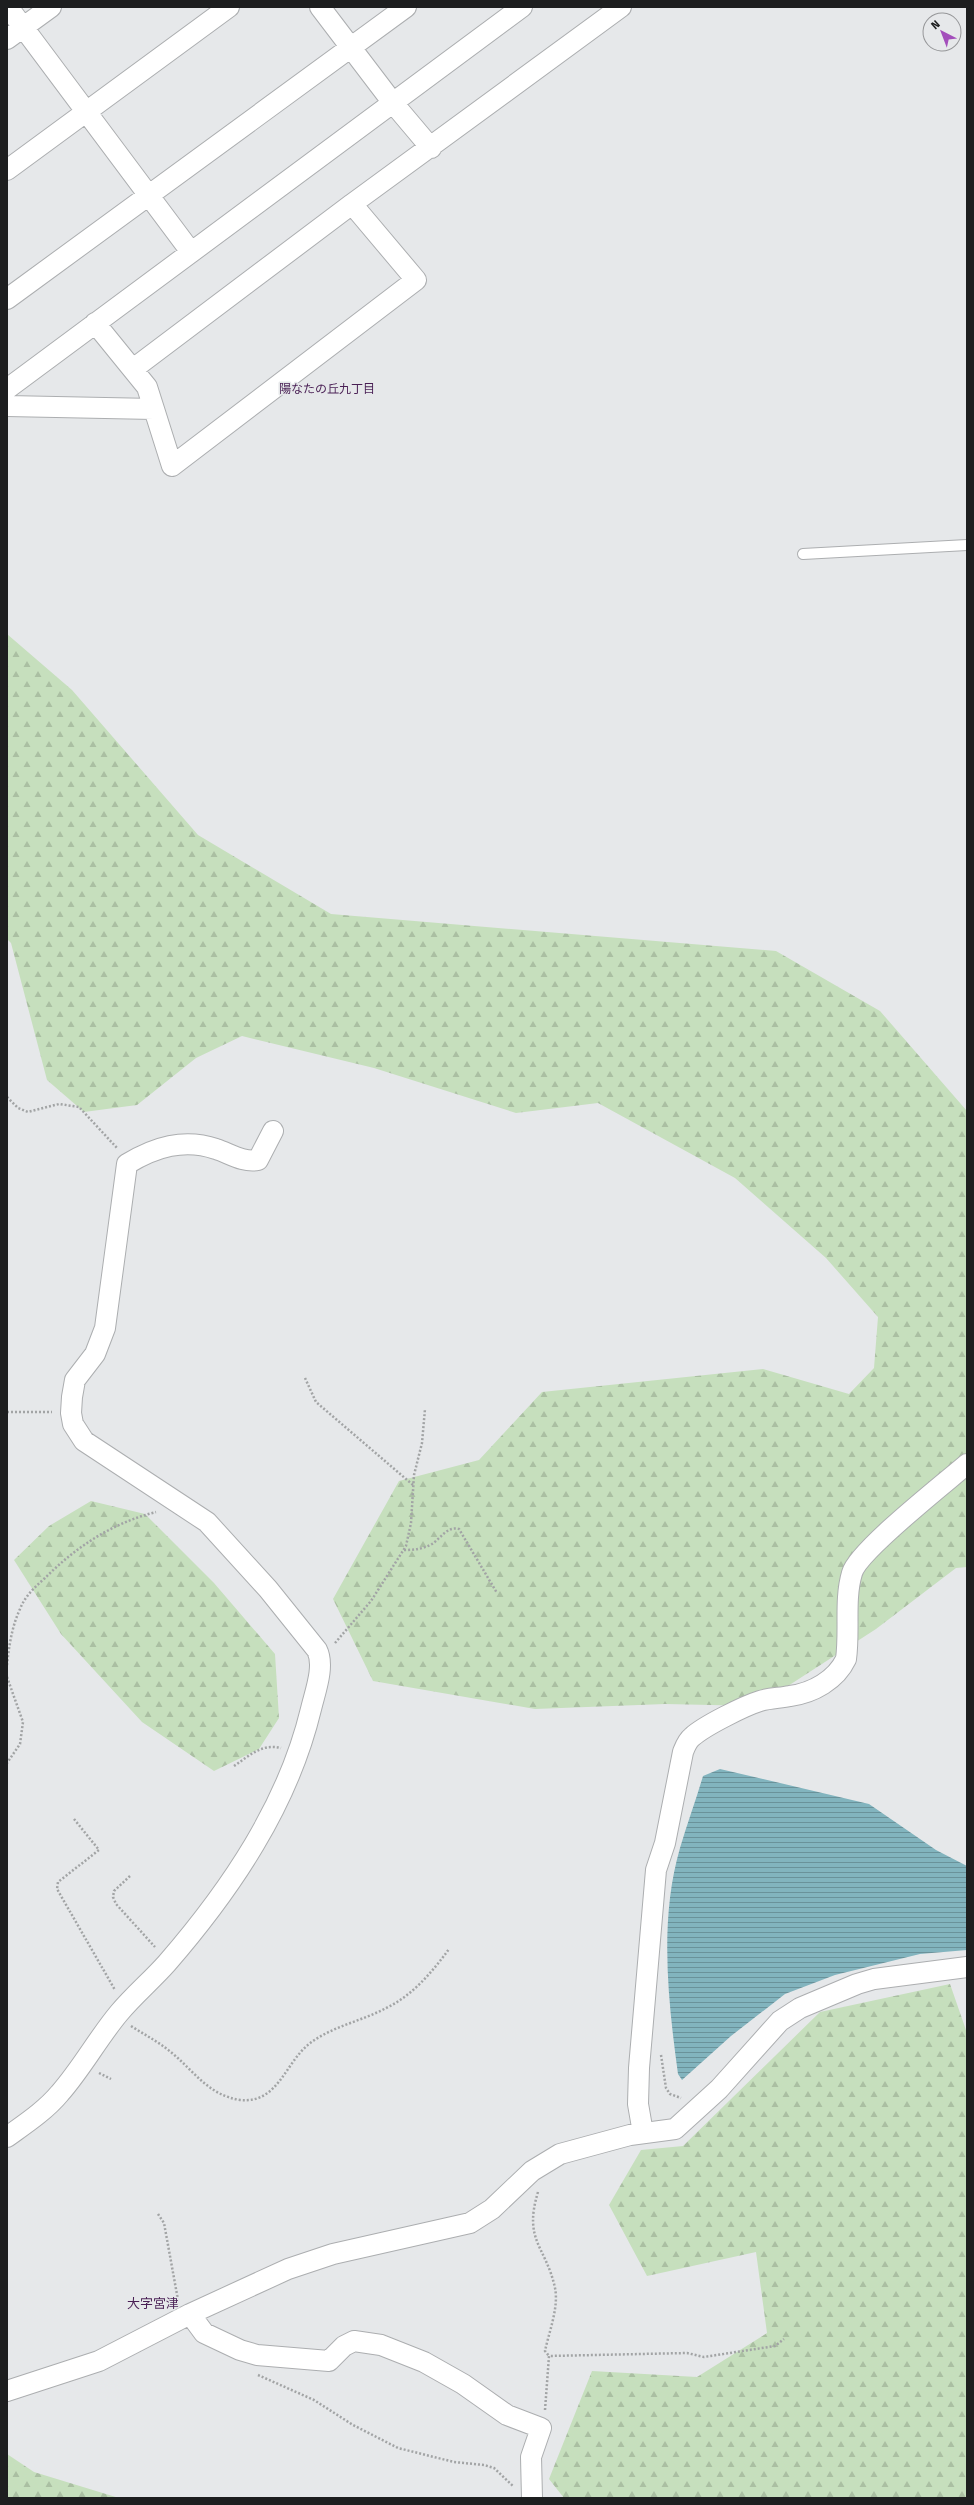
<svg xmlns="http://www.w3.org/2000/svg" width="974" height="2505" viewBox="0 0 974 2505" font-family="'Fira Sans','Noto Sans JP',sans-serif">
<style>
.forest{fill:url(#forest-firs)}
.water{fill:url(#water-rules)}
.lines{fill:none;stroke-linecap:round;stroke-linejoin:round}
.lane-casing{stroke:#acaeb0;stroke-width:12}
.street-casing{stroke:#acaeb0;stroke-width:22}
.path{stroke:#a2a4a5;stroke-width:2.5;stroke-dasharray:2 2;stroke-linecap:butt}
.lane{stroke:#fff;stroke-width:10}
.street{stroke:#fff;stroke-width:20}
.labels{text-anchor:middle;stroke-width:3;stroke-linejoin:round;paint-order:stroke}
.neighbourhood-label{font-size:12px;fill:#491f54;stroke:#e6e8ea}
.quarter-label{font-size:13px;fill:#491f54;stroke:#e6e8ea}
</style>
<defs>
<pattern id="forest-firs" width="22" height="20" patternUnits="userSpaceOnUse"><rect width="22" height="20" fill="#c6dfbd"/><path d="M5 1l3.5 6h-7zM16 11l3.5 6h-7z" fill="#aabfa2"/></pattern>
<pattern id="water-rules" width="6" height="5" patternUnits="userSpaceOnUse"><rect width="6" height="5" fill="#82b4be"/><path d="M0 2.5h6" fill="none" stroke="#6a929a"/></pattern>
</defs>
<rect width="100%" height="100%" fill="#e6e8ea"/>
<path class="forest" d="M7 634 72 690 198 835 331 914 776 951 880 1011 967 1111V1567L956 1568 876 1629 757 1706 665 1704 535 1709 373 1681 333 1599 399 1481 479 1460 542 1392 763 1369 849 1394 874 1368 878 1317 826 1258 735 1178 598 1103 516 1113 374 1068 242 1036 196 1058 137 1105 84 1112 47 1080 11 943 7 939Z
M91 1501 145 1514 214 1583 275 1654 279 1718 259 1749 214 1771 142 1722 61 1634 14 1560 49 1526Z
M950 1984 967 2033V2498H564L549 2479 592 2371 697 2377 767 2333 756 2252 647 2276 609 2205 641 2150 683 2146 820 2012Z
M7 2454 34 2472 119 2498H7Z"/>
<path class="water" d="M720 1769 869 1804 936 1850 967 1866V1950L920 1954 835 1975 785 1994 731 2036 682 2080 678 2074C668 2001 659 1920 680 1848 687 1824 696 1800 703 1776Z"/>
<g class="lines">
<defs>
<path id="lane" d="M803 554 967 545"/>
<path id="street" d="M8 7 191 252
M320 7 393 103 431 148
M7 39 51 7
M7 170 229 7
M7 299 406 7
M95 323 147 387 154 409
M133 369 352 204
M7 389 522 7
M7 406 154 409 172 466 416 280 352 204 621 7
M643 2133 638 2104 639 2068 656 1870 665 1843 683 1752C685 1747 687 1741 692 1737 704 1726 744 1706 760 1701 769 1698 780 1698 790 1696 813 1693 836 1680 846 1659 850 1631 844 1600 852 1573 858 1551 945 1483 967 1464
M7 2137C25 2124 45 2111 60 2093 82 2068 98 2038 119 2013 134 1995 152 1980 167 1963 231 1889 288 1805 311 1709 315 1692 325 1666 317 1650L268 1589 207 1522 84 1441 73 1424 71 1413 72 1397 75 1380 95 1354 105 1328 127 1164C155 1147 184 1138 216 1149 229 1153 243 1163 258 1160L273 1131
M190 2314 204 2333 240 2350 257 2355 329 2361 344 2346 354 2341 381 2345 424 2362 463 2384 507 2415 541 2428 531 2457 532 2498
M7 2391 99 2361 190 2314 288 2269 333 2254 470 2223 492 2209 532 2171 560 2154 630 2135 675 2129 719 2089 780 2021 800 2008 857 1984 874 1979 967 1967"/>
</defs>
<use href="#lane" class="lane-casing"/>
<use href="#street" class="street-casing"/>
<path class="path" d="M7 1097 18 1108 28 1112 59 1104 79 1107 117 1148
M305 1378 316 1402 413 1485
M7 1412H52
M404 1550C414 1550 423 1549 432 1544 441 1538 447 1526 459 1529L497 1593
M335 1643 371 1601 406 1546 411 1523 414 1475 422 1443 425 1409
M7 1665C9 1646 12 1626 20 1609 25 1596 35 1587 45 1578 76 1547 112 1523 156 1512
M7 1677 23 1722 20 1744 7 1763
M234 1766C249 1756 262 1743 281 1748
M74 1819 99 1850 58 1882 57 1889 115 1990
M130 1876 114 1891 113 1897 116 1904 155 1947
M131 2026C145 2035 159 2042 172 2053 194 2071 208 2095 240 2100 278 2104 285 2063 309 2044 332 2026 363 2021 388 2007 413 1995 433 1971 449 1949
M661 2055 666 2088 670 2094 681 2098
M99 2073 111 2079
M538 2192C523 2241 546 2246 555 2288 559 2307 549 2332 545 2351L549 2356
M158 2214 164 2223 178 2300
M258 2375 314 2400 353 2425 398 2448 454 2462 484 2465 494 2468 513 2486
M545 2410 549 2356 687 2353 704 2357 775 2346 784 2339"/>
<use href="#lane" class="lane"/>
<use href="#street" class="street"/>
</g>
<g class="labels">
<g class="neighbourhood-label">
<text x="327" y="393">陽なたの丘九丁目</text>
</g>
<g class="quarter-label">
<text x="153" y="2308">大字宮津</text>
</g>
</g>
<rect width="974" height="2505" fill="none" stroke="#1d1e1f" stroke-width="16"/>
<g transform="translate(942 32) rotate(318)"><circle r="19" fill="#e6e8ea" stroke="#969799"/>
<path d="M0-3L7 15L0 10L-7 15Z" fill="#a34ebb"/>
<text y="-6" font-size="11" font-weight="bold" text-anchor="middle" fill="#1d1e1f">N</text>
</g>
</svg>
